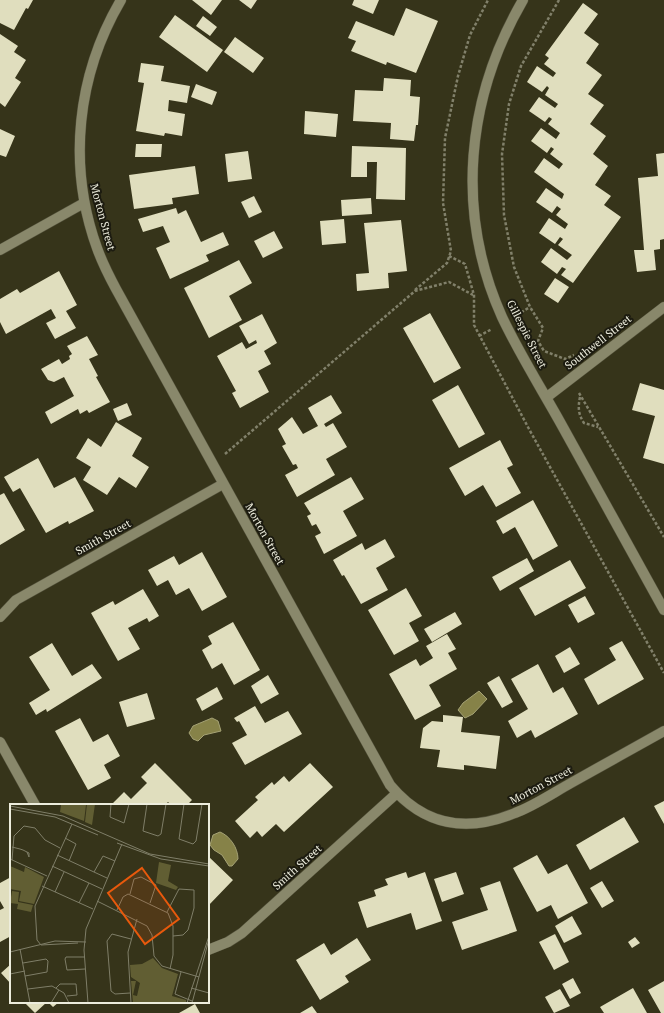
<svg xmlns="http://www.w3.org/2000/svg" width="664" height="1013" viewBox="0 0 664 1013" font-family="'PT Serif',serif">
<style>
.water{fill:#868248;stroke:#a5a275}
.building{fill:#e0debe}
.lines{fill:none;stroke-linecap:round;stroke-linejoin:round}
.minor-casing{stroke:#54523c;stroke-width:11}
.path{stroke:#81806a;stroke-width:2.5;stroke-dasharray:3 2;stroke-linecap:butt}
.minor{stroke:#89886b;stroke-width:10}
.labels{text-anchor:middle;stroke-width:4;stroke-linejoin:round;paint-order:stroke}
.street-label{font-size:11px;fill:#ededdd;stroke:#1c1b10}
.inset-road{fill:none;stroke:#7f7e68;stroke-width:1}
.view{fill:#e8590c;fill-opacity:0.15;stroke:#e8590c;stroke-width:2}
.inset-edge{fill:none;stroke:#ededdd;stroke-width:2}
</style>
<rect width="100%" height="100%" fill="#36341a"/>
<path class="water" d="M479 691 487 699 473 714 465 718 458 710 463 703Z
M212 718 218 721 221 731 204 735 198 741 193 739 189 733 193 726Z
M220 832C230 836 238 848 238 859L232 866H229L222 855 214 850 210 845 213 835Z"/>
<path class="building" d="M0 0H33L28 9 26 8 14 30 0 23Z
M192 0H222L211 15Z
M239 0H257L251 9Z
M354 0H379L373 14 352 5Z
M583 3 598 14 584 33 599 44 586 63 602 75 588 94 604 105 590 124 606 136 593 154 608 166 595 185 611 196 604 205 621 217 573 283 561 275 566 269 562 267 557 274 541 262 551 248 567 260 572 255 558 245 563 239 560 237 555 244 539 233 549 218 565 229 568 224 556 215 561 209 557 206 552 213 536 202 546 188 562 199 564 194 534 172 544 158 559 169 563 164 550 154 554 149 551 147 547 153 531 141 541 128 556 139 560 133 548 124 552 119 549 117 545 122 529 111 539 97 555 108 558 104 545 95 549 88 547 86 542 92 527 82 537 66 553 77 556 73 544 64 549 58 545 55Z
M406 8 438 21 416 73 387 62 386 65 351 51 356 41 348 38 356 21 394 36Z
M175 15 223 50 207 72 159 37Z
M203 16 217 27 210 36 196 26Z
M0 34 18 46 14 52 26 60 15 78 21 82 5 107 0 103Z
M235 37 264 58 253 73 224 52Z
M141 63 164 66 161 81 190 86 187 103 169 100 168 111 185 114 182 136 165 133 164 136 136 131 144 83 138 82Z
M384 78 411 80 410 96 420 97 418 125H416L414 141 390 139 391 123 353 121 355 90 383 91Z
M196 84 217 92 212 105 191 97Z
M305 111 338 114 336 137 304 134Z
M0 129 15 136 6 157 0 155Z
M136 144H162L161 157H135Z
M352 146 406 148 405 200 376 199 377 162H367V177H351Z
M248 151 252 179 228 182 225 154Z
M664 153V239L660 240V249L654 250 656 270 637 272 634 250H644L638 178 658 176 656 154Z
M195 166 199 194 172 198 173 204 134 209 129 175Z
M254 196 262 212 249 218 241 202Z
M371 198 372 214 342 216 341 200Z
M176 208 178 214 186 210 201 242 223 232 229 245 206 255 209 261 170 279 156 248 170 242 163 226 143 232 138 219Z
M344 219 346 243 322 245 320 221Z
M401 220 407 271 388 273 389 288 357 291 356 274 369 273 364 223Z
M274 231 283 248 263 258 254 241Z
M239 260 252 283 229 296 242 320 209 338 184 288Z
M59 271 77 305 66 311 76 328 55 339 46 323 56 318 51 309 6 334 0 322V299L17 289 20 293Z
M555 278 569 287 558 303 544 294Z
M430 313 461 368 434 383 403 328Z
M262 314 277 343 264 351 271 364 258 371 269 392 240 408 232 393 236 391 217 356 242 342 246 349 257 343 256 340 249 344 239 326Z
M87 336 98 355 89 359 98 376 96 377 110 402 89 413 87 410 80 414 78 409 51 424 45 412 74 396 64 377 54 382 48 380 41 369 59 359 62 364 70 359 69 356 72 354 67 346Z
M640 383 664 390V464L643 458 655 416 632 410Z
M458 385 485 434 459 448 432 400Z
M331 395 342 413 324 424 326 427 333 423 347 447 326 459 335 475 297 497 285 475 298 468 296 464 293 465 282 446 286 444 278 429 292 417 303 434 318 426 308 408Z
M127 403 132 415 118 421 113 409Z
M116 422 142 438 132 456 149 467 136 488 119 477 107 495 83 480 91 467 76 458 88 438 101 447Z
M500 440 513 465 507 468 521 493 496 507 483 485 465 496 449 468Z
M38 458 54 488 75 477 94 511 69 524 68 521 46 533 20 488 13 492 4 477Z
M351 477 364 499 343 511 357 536 324 554 315 536 321 533 316 524 312 526 307 516 311 514 304 503Z
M4 493 25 530 0 545V495Z
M533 500 558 546 533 560 515 527 503 534 496 521Z
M385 539 395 557 376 568 388 590 361 604 344 575 342 576 333 560 362 543 365 550Z
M202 552 227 597 202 611 189 588 176 595 168 580 157 586 148 570 174 556 179 565Z
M527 558 534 571 500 591 492 577Z
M570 560 586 588 535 616 519 588Z
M406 588 422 616 409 623 419 641 394 655 368 610Z
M143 589 159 616 149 622 147 618 128 628 140 649 118 661 91 613 113 601 115 605Z
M585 596 595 614 578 623 568 605Z
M455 612 462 624 432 642 424 629Z
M233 622 260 670 234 685 222 663 212 669 202 650 212 644 208 636Z
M447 634 456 649 448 653 457 669 429 685 441 706 415 720 389 674 416 659 420 666 433 658 426 646Z
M622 641 644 679 598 705 584 679 616 660 609 648Z
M52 643 72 676 92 664 102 678 47 712 46 709 36 715 29 703 50 690 29 657Z
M570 647 580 664 564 673 555 656Z
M538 664 553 693 563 687 578 714 535 738 531 730 517 738 508 721 528 709 511 679Z
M268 675 279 694 261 704 251 686Z
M499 676 513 702 502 708 487 683Z
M217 687 223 699 202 711 196 699Z
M147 693 155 719 127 727 119 702Z
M255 706 265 723 288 711 302 734 245 765 232 743 247 735 239 721 237 722 234 718Z
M443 715 463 717 461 732 500 736 496 769 464 765V770L437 767 440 750 420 748 423 728 432 721 443 722Z
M80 718 93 742 108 734 120 756 104 765 111 778 88 790 55 731Z
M155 763 192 800 187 805H171L168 802 165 805H111L124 792 131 799 147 783 141 777Z
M310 763 333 787 284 832 276 824 262 837 257 831 250 838 235 821 258 800 255 797 272 782 274 785 284 776 289 782Z
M664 801V824L654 806Z
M624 817 639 842 590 870 576 845Z
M537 855 548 874 567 864 588 903 558 919 551 905 537 912 513 868Z
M208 856 233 880 208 906Z
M406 872 408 878 425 872 442 921 416 930 411 913 367 928 358 902 376 896 374 890 388 885 385 879Z
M456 872 464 894 442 902 434 879Z
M11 877V936L0 942V910L4 908 0 901V883Z
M500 881 517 931 462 950 452 922 488 910 480 888Z
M602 881 614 901 602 908 590 888Z
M572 916 582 934 564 943 555 926Z
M555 934 569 962 554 970 539 942Z
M635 937 640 943 632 948 628 942Z
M357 938 371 960 345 976 349 982 320 1000 296 960 324 943 331 955Z
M11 964V984L1 973Z
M573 978 581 993 570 999 562 984Z
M664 981V1013H661L648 990Z
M633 988 647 1013H604L600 1007Z
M560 989 570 1006 554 1013 545 997Z
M24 1002H47L35 1013Z
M48 1002H59L53 1007Z
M195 1004 200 1013H179Z
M312 1006 317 1013H300Z"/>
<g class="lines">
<defs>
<path id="minor" d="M121 0C77 75 67 165 97 248 102 262 109 276 116 289L390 785C424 826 467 833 515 813 534 806 553 793 571 783 602 766 633 748 664 731
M523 0C466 98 455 212 502 317 519 353 541 388 560 422 595 485 629 547 664 610
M0 250 84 203
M547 397 664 307
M0 617 16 600 223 484
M0 742 35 805
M208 950 228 942 242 933 397 793"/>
</defs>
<use href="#minor" class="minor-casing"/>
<path class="path" d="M559 0 521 66 509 104 502 154 504 215 514 267 530 307 543 328 538 341 544 351 565 359 574 355
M449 256 465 264 474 295V325L529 429 664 673
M415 290 447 263 451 251 443 203 445 138 458 76 470 35 488 0
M517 315 530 307
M479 336 492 329
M579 393 664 537
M580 397C578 407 578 414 584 423L598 427
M225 454 415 291 449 282 473 295"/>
<use href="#minor" class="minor"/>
</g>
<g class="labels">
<g class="street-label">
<text transform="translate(103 217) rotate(75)" y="4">Morton Street</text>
<text transform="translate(527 334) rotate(63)" y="4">Gillespie Street</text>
<text transform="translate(598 342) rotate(-38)" y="4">Southwell Street</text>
<text transform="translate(265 534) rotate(61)" y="4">Morton Street</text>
<text transform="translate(103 537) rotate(-29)" y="4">Smith Street</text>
<text transform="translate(541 785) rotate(-28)" y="4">Morton Street</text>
<text transform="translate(297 867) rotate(-42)" y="4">Smith Street</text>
</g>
</g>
<g transform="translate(10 804)">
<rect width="199" height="199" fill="#36341a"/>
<path d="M77 0H85L82 21 75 18ZM51 1H76L74 17 50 8ZM149 58 161 61 158 77 168 83 166 86 146 79ZM0 62 14 68 15 63 34 73 24 100 9 97 11 87 0 85ZM2 87 9 88 8 98 23 101 21 108 7 105 8 100 0 99ZM143 154 152 164 168 170 162 192 176 196V199H123L121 177H126L123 191 127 192 130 179 121 173 120 161 132 160Z" fill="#615e33"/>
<path class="inset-road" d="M101 0 100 13 114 19 119 0M137 0 133 27 148 32 151 30 156 0M174 0 169 35 183 40 186 37 192 0M0 2 53 12 140 50 199 60M0 5 45 13 88 31M55 34 66 40 59 57M107 39 151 55 199 62M2 43 10 45 13 46 19 49V53L17 48M47 51 97 74M0 55 37 72M2 56 4 32 14 22 25 24 35 36 50 44M42 62 92 85M84 68 93 52 105 57M32 82 83 105M45 88 54 68M120 90 124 75 131 73 146 81 140 99M87 97 137 122 142 131 144 152 152 162 189 173M69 99 79 79M107 106 113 93 118 90 158 109 163 122V151L160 165M157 108 169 85 184 86V104L178 126 173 131 163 132M31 141 27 136 25 102 62 20M31 141 68 139M10 145 20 199M0 148 45 137 76 138M75 153H56L55 155 57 166 75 165M13 159 36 155 38 157 37 168 15 172M171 168 165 190 182 197M0 170 15 167M46 184 50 180H66L67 191 57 192M181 184 199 189M18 185 42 182 54 189 59 199M120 189 105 190 101 187 97 137 102 130 121 135M41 199 49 186M78 199 74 146 76 125 112 40M121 199 118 148 127 115M177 199 199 132M182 199 199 135"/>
<path class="view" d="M132 64 169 115 135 140 98 89Z"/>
<rect width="199" height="199" class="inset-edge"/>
</g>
</svg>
